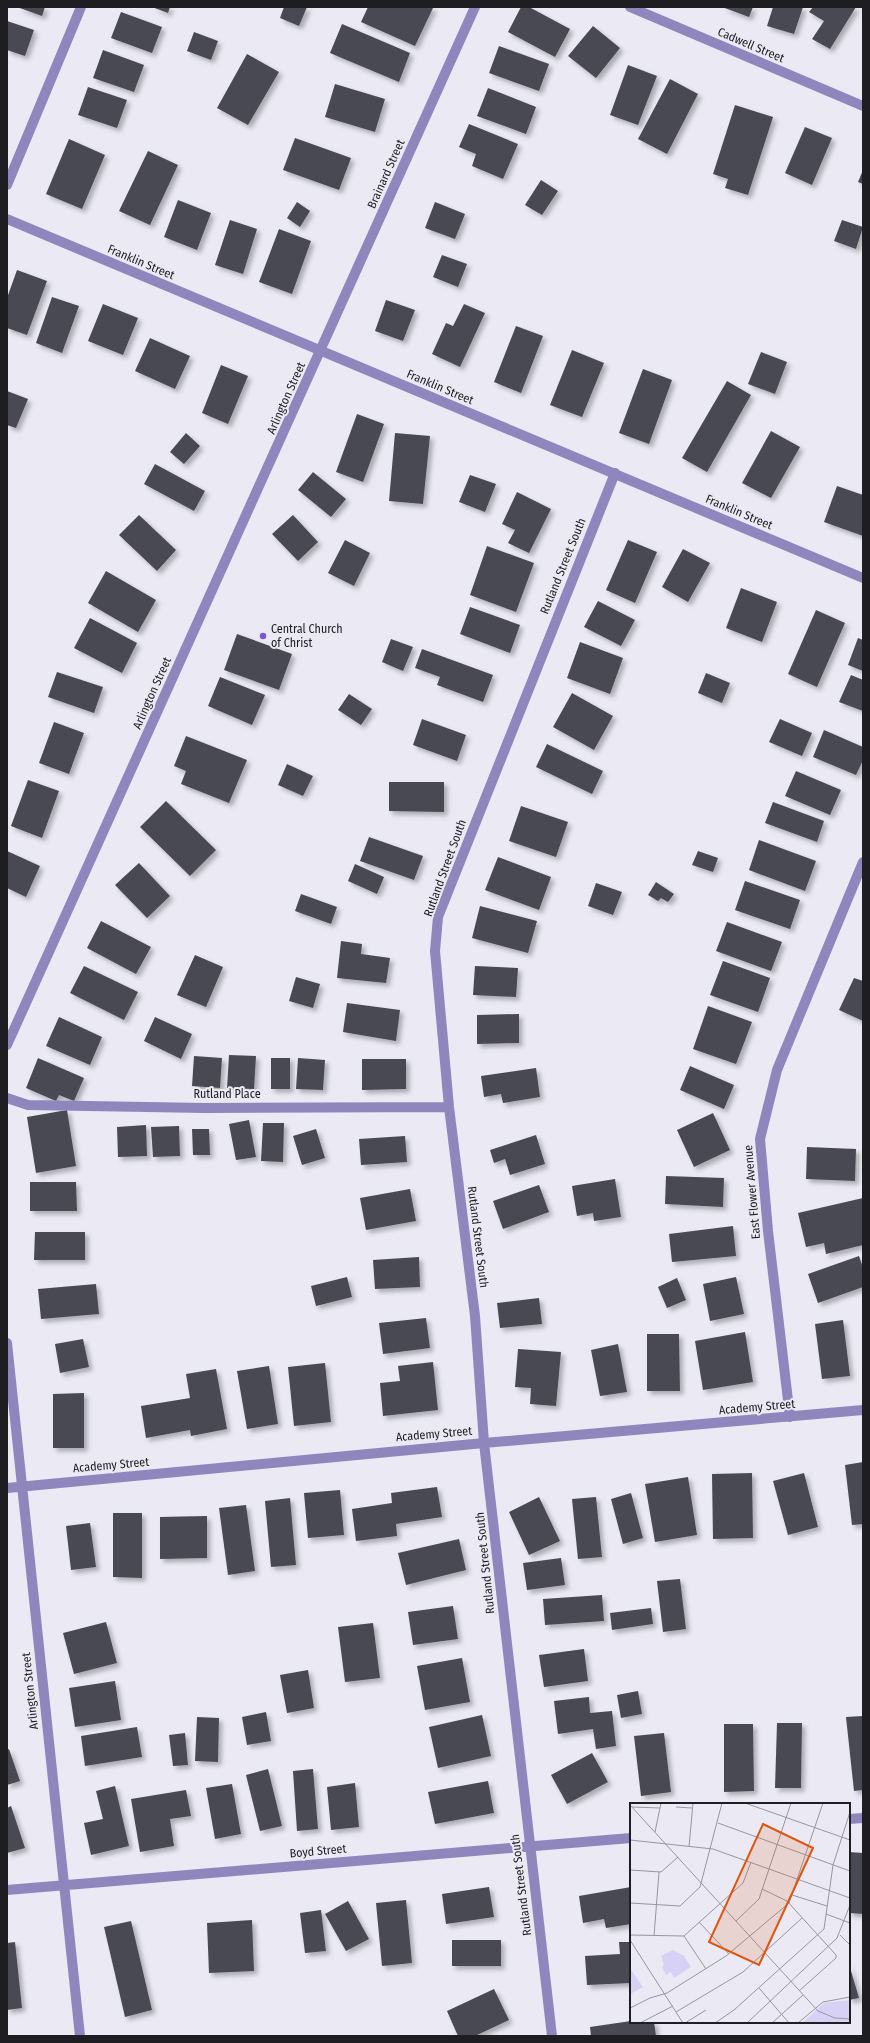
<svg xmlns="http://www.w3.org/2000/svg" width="870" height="2043" viewBox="0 0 870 2043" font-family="'Fira Sans Condensed',sans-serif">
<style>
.building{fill:#4a4952;filter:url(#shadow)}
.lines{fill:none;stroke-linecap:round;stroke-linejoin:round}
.minor{stroke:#8f86be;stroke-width:10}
.tertiary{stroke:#8f86be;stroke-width:10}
.poi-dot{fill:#7859d4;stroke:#eae9f4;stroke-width:1.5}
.labels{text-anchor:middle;stroke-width:4;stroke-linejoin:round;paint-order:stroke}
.street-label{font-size:12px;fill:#1e1d21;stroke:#eae9f4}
.poi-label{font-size:12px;fill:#1e1d21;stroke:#eae9f4;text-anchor:start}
.inset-road{fill:none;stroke:#9897a0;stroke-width:1}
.view{fill:#de560d;fill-opacity:0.15;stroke:#de560d;stroke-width:2}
.inset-edge{fill:none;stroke:#1e1d21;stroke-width:2}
</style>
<defs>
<filter id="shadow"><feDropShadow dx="3.5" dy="3.5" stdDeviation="2" flood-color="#0004"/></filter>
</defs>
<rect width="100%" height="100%" fill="#eae9f4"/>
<path class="building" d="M17 7H45L42 16Z
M152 7H170L168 13Z
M284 7H307L299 26 280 18Z
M368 7H431L433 8 415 46 361 22Z
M521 7H529L570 29 555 57 508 32Z
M722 7H753L749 17Z
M773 7H803L794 34 767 26Z
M813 7H856L830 49 812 39 824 21 809 12Z
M121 12 162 27 152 53 111 38Z
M7 21 34 30 25 56 7 50Z
M342 24 410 53 399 82 330 53Z
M593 26 620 48 596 78 568 56Z
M194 32 218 41 211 60 187 51Z
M499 46 549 64 539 91 489 73Z
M103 50 144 65 134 92 93 78Z
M247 54 279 72 248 125 217 108Z
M628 65 657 76 638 125 610 115Z
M670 79 698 94 667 154 638 139Z
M335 84 385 99 375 132 325 117Z
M88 87 127 100 117 128 78 115Z
M488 88 536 107 526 134 477 116Z
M735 105 773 117 748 195 725 188 728 179 713 174Z
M469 124 518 144 503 179 472 166 476 154 459 147Z
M805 127 832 138 812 185 785 173Z
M295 138 351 158 339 190 283 170Z
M69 139 105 155 82 209 46 194Z
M148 151 178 165 150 225 119 211Z
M863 170V184L858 182Z
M541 180 558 191 542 215 525 205Z
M178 200 211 213 197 250 164 237Z
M297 202 310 211 300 227 287 218Z
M435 202 465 214 455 239 425 228Z
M230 220 257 229 243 274 215 265Z
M842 220 863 227 856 249 834 241Z
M279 229 311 241 292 294 259 282Z
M442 255 467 264 458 287 433 277Z
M17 270 47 281 27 335 7 328V298Z
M52 297 79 306 62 353 36 343Z
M386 300 415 310 403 341 375 331Z
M103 304 138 318 123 355 88 341Z
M464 304 485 313 460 367 432 354 446 323 453 326Z
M516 326 543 336 521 393 494 382Z
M150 338 190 356 175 389 135 371Z
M572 350 604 363 582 417 550 405Z
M761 352 787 362 775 394 748 384Z
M221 365 248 376 228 424 202 413Z
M643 369 672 380 649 444 619 433Z
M727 381 751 395 707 472 682 458Z
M7 391 28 399 16 428 7 425Z
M357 414 384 424 363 482 336 472Z
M771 431 800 447 771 498 742 483Z
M186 433 200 446 184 464 170 452Z
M395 433 430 436 423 504 389 501Z
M155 464 205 491 194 511 144 484Z
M313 472 346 499 331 517 298 490Z
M470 475 496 484 485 512 459 502Z
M837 486 863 495V536L824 522Z
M517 492 551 509 529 553 508 543 515 530 502 524Z
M139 515 176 550 157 571 119 535Z
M293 515 318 542 298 561 272 534Z
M345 540 370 553 354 586 328 573Z
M628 540 657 552 635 603 606 590Z
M487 546 534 563 516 612 470 595Z
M683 549 710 563 688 602 662 587Z
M106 571 156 600 138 632 88 603Z
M741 588 777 602 762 642 726 628Z
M598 601 635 620 621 646 584 627Z
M470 607 520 625 510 653 460 634Z
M816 610 845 623 817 687 788 674Z
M90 618 137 643 122 673 74 648Z
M237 634 292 654 279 690 224 670Z
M858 638 863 640V671L848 665Z
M391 639 413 647 403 671 382 662Z
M580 642 623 658 610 694 567 678Z
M422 649 493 675 483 702 437 685 440 677 415 668Z
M57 672 103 687 94 713 48 697Z
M706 673 730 683 722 703 698 693Z
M851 675 863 680V711L839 702Z
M220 677 265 695 252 725 208 706Z
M572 693 613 716 594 750 553 727Z
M349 694 372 709 361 725 338 710Z
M422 719 466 735 457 761 413 745Z
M780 719 812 733 802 756 769 742Z
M54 722 84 733 69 774 39 763Z
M824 730 863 747V760L856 775 813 757Z
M186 736 247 760 229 803 181 784 186 771 174 766Z
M547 744 603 771 592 794 536 767Z
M287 764 313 776 303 796 278 785Z
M796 771 841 790 830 815 785 796Z
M28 780 59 791 42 838 11 826Z
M389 782H444V812L389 811Z
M166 801 216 850 190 876 140 827Z
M773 802 824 821 817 842 765 823Z
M521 806 568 822 556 857 509 841Z
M369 837 423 856 414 880 360 861Z
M759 840 816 861 805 891 749 870Z
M7 851 40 866 26 897 7 888Z
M698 851 718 858 713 872 692 865Z
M498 857 551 877 539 910 485 890Z
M139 863 170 896 147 918 115 885Z
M355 864 384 877 377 894 348 881Z
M745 881 800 900 790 929 735 910Z
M656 882 674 894 668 902 661 898 658 901 648 895Z
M596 883 622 892 613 915 588 906Z
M301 894 337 907 331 924 295 911Z
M480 906 537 921 528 953 472 938Z
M101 921 151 947 136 974 87 948Z
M727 922 782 942 771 971 716 951Z
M341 941 362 944 361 954 390 958 386 983 337 978Z
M195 955 223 967 206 1007 177 995Z
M723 961 770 978 758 1012 710 995Z
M84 966 138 992 124 1020 70 993Z
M475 966 518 968 516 997 473 995Z
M296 977 320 984 313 1008 289 1001Z
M854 978 863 981V1021L839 1010Z
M347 1003 400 1010 396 1041 343 1032Z
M708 1006 752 1022 736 1064 693 1049Z
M519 1014V1043L477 1044V1015Z
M59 1017 102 1037 90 1065 46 1046Z
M155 1017 192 1034 181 1059 144 1041Z
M229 1055 256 1056 254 1089 227 1088Z
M194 1056 222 1058 220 1088 192 1086Z
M38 1058 84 1078 74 1101 59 1095 56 1101 26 1088Z
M271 1058H290V1089H271Z
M298 1058 325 1060 323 1090 296 1089Z
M362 1059H406V1089L362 1090Z
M690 1066 734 1085 724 1109 680 1090Z
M536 1068 540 1097 503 1103 501 1094 484 1097 481 1076Z
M67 1110 76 1166 36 1173 27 1117Z
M713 1113 730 1150 694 1167 677 1130Z
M249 1120 256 1157 236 1160 229 1124Z
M263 1123H284L283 1162 261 1161Z
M146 1125 147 1156 118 1157 117 1127Z
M179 1126 180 1156 153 1157 151 1127Z
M192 1129H209L210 1155H193Z
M316 1129 325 1158 302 1165 293 1136Z
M536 1135 545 1164 510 1175 505 1159 494 1163 490 1150Z
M405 1136 407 1162 361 1165 359 1139Z
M807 1147 856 1149 855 1181 806 1179Z
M666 1176 724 1178 723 1207 665 1204Z
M615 1179 621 1217 594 1221 593 1213 577 1216 572 1186Z
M30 1182H76L77 1211H30Z
M539 1185 549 1212 503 1229 493 1201Z
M410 1189 416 1221 366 1230 360 1198Z
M863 1198V1245L826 1254 824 1243 806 1247 798 1213Z
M733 1226 736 1256 672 1262 669 1234Z
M35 1232H85V1260H34Z
M859 1256 863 1268V1287L818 1303 808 1274Z
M419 1257 420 1287 375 1289 373 1260Z
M347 1277 352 1297 316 1306 311 1286Z
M736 1277 744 1314 710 1321 703 1284Z
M677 1278 686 1300 667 1308 658 1287Z
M96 1284 99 1314 41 1319 38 1289Z
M539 1298 542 1324 500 1328 497 1303Z
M426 1318 430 1348 383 1354 379 1323Z
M843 1320 850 1376 822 1379 815 1324Z
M745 1332 753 1382 703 1390 695 1341Z
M647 1334H679L680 1391H647Z
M83 1339 89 1367 60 1373 55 1344Z
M618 1344 627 1392 600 1396 591 1350Z
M518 1349 561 1352 556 1406 530 1404 531 1388 515 1387Z
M433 1362 438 1410 383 1416 380 1383 400 1381 398 1366Z
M325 1363 331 1422 294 1426 288 1367Z
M269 1366 278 1424 247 1429 237 1371Z
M216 1369 227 1429 191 1436 190 1430 146 1438 141 1406 190 1398 186 1374Z
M84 1393V1448H53V1394Z
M863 1462V1524L852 1525 845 1465Z
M752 1473 753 1538 713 1539 712 1474Z
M804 1473 818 1527 788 1535 773 1481Z
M688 1477 697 1535 655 1542 645 1484Z
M437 1487 442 1517 396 1524 397 1536 356 1541 352 1509 392 1503 391 1493Z
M340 1490 344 1535 308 1538 304 1493Z
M631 1493 643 1538 623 1544 611 1499Z
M539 1497 560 1541 529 1555 509 1512Z
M596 1497 602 1557 578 1559 572 1499Z
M290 1498 296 1565 271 1567 265 1501Z
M246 1505 255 1571 228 1575 219 1508Z
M113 1513H142V1578L113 1577Z
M207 1516V1558L160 1559V1517Z
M90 1523 96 1567 71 1570 66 1526Z
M459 1539 466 1570 406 1585 398 1553Z
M561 1558 565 1585 527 1590 523 1563Z
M680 1579 686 1629 663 1632 657 1581Z
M602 1595 604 1621 545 1625 543 1599Z
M453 1606 458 1639 413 1645 408 1612Z
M651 1608 653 1624 612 1630 610 1613Z
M106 1622 117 1663 74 1674 63 1633Z
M373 1623 380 1678 345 1682 338 1627Z
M584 1649 588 1681 544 1687 539 1655Z
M462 1658 470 1702 425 1710 417 1666Z
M308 1670 314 1708 287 1713 280 1675Z
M115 1681 121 1720 75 1727 69 1688Z
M638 1691 642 1714 621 1718 617 1695Z
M589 1697 590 1713 612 1711 616 1746 596 1749 593 1729 558 1734 554 1701Z
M266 1712 271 1741 247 1745 242 1717Z
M482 1715 491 1756 438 1768 429 1727Z
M863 1716V1790L854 1791 846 1717Z
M197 1717 219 1718 218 1762 195 1761Z
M777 1723H802L801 1788H775Z
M724 1724H753L754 1791 724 1792Z
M137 1727 142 1757 85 1766 81 1736Z
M185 1733 188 1765 173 1766 169 1735Z
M664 1733 671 1792 641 1796 634 1736Z
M9 1749 20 1781 7 1785V1750Z
M592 1753 608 1782 567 1804 551 1775Z
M268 1769 282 1826 260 1831 246 1775Z
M313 1769 318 1829 297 1831 293 1771Z
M488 1781 494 1813 435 1824 428 1792Z
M355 1783 359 1827 331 1830 327 1787Z
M232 1784 241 1834 215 1839 206 1788Z
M115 1786 129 1846 91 1855 84 1823 103 1819 96 1791Z
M186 1790 191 1816 170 1819 174 1846 140 1852 131 1799Z
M11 1806 25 1848 7 1853V1808Z
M849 1852 863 1853V1914L849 1913Z
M489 1887 494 1917 446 1924 442 1894Z
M631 1887V1924L606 1928 604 1919 583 1923 579 1896Z
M406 1900 412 1963 382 1966 376 1903Z
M348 1901 369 1939 346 1951 325 1914Z
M321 1910 326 1951 305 1953 300 1913Z
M252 1920 254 1971 209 1973 207 1923Z
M131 1921 152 2010 125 2017 104 1927Z
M452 1940H501V1966H452Z
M15 1942 22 2008 7 2010V1943Z
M619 1942H631V1983L587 1985 585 1956 620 1954Z
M849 1964 859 1998 849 2000Z
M494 1989 509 2020 475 2036H458L447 2011Z
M631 2021 654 2022 656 2036H591L590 2027Z"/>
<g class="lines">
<path class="minor" d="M630 7 863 106
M7 185 81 7
M7 1045 475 7
M7 1098 28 1105 205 1108 449 1107
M7 1343 80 2036
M790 1417 768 1231 760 1139 777 1070 863 862
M7 1488 484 1443 863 1410
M849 1819 863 1818
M7 1890 631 1838
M552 2036 484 1443 475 1316 449 1107 435 951 438 917 615 473"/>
<path class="tertiary" d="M7 219 863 578"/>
</g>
<circle class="poi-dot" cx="263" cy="636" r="4"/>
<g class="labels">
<g class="street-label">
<text transform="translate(751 45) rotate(23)" y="4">Cadwell Street</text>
<text transform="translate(386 174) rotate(-66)" y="4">Brainard Street</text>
<text transform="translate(141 262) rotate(23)" y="4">Franklin Street</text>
<text transform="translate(440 387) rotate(23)" y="4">Franklin Street</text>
<text transform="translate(286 398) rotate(-66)" y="4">Arlington Street</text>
<text transform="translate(739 512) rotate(23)" y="4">Franklin Street</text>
<text transform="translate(563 566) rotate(-68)" y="4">Rutland Street South</text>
<text transform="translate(152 693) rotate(-66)" y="4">Arlington Street</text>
<text transform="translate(445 868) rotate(-70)" y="4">Rutland Street South</text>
<text x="227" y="1098">Rutland Place</text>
<text transform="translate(752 1192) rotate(-95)" y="4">East Flower Avenue</text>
<text transform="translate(478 1237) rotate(83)" y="4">Rutland Street South</text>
<text transform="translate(757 1407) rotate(-5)" y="4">Academy Street</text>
<text transform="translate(434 1434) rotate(-5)" y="4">Academy Street</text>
<text transform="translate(111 1465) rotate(-5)" y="4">Academy Street</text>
<text transform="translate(485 1563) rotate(-96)" y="4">Rutland Street South</text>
<text transform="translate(30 1691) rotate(-96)" y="4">Arlington Street</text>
<text transform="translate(318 1851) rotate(-5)" y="4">Boyd Street</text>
<text transform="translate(521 1885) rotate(-97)" y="4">Rutland Street South</text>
</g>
<g class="poi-label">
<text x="271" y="633">Central Church<tspan x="271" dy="14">of Christ</tspan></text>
</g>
</g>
<g transform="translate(630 1803)">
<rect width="220" height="220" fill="#eae9f4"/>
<path d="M43 147 54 153 61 164 44 175 41 169 36 172 32 164 34 162 31 153ZM0 165 13 184 0 191ZM220 197V220H172L194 200Z" fill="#d7d2f5"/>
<path class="inset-road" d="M115 0 220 37M0 2 188 208 205 215 220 216M2 4 30 5M46 4 62 5M88 20 220 68M25 29 31 0M0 37 83 46 220 95M59 44 63 0M0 67 31 69 48 54M132 86 157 98 206 152V155L169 188M162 92 197 103M0 100 50 103 70 84 92 0M196 111 220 120M106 118 129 96 161 0M69 119 99 151M0 132 54 133 113 80 121 59M210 132 220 142M24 133 29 69M54 133 76 166M0 137 53 220M129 185 159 220M0 205 20 195 37 190 96 153 159 100 193 0M46 209 113 169 172 115M10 220 43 203M55 220 76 207M85 220 104 207 194 126 203 62 220 9M117 220 207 135 220 102M142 220 173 192M168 220 193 199 220 194"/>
<path class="view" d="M133 21 183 45 129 162 79 139Z"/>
<rect width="220" height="220" class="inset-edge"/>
</g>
<rect width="870" height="2043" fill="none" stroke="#1e1d21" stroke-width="16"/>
</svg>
